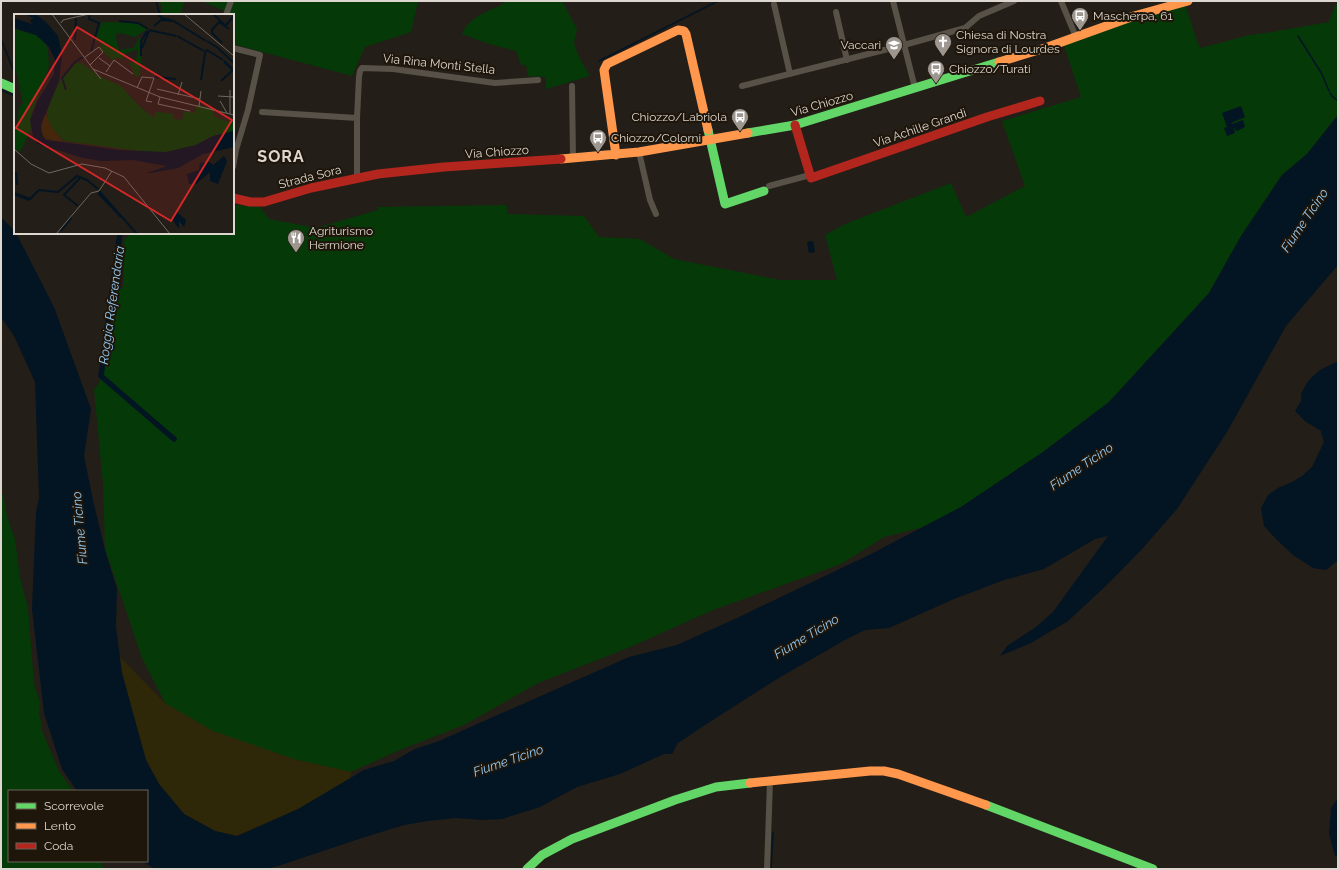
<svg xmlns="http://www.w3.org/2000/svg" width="1339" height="870" viewBox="0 0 1339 870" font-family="Raleway,sans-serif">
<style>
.green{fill:#053a08}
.sand{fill:#2e2708}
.water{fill:#031422}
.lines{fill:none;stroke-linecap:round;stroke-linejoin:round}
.stream{stroke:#031422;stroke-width:1.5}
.canal{stroke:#031422;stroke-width:5.5}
.street{stroke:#575147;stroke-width:6}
.fast{stroke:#63d668;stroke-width:9}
.slow{stroke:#ff974d;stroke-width:9}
.jam{stroke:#b3261e;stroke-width:9}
.labels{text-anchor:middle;stroke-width:4;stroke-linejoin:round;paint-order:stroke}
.poi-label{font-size:12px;fill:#ddd7cf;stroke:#1f160b;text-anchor:start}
.street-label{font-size:12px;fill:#ddd7cf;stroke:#1f160b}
.water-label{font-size:13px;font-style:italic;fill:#92cbf6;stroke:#1f160b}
.district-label{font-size:16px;font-weight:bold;letter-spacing:1px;fill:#ddd7cf;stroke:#1f160b}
.inset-river{fill:none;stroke:#031422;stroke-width:2}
.inset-road{fill:none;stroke:#6e6861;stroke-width:1}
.view{fill:#d62828;fill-opacity:0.15;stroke:#d62828;stroke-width:2}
.inset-edge{fill:none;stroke:#ddd7cf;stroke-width:2}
</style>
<rect width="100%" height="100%" fill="#241e18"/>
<path class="green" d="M160 1H185L180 15H163Z
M201 1H418V2L411 32 365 47 352 76 233 44V15H230V13Z
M506 1H562L577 29 574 43 579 57 590 76 546 89V77L528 76 526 65H521L516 51 489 44 462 34C466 22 480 14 492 9 497 7 502 5 506 1Z
M1184 1 1198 44 1201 48 1249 35 1266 33 1329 22 1335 5 1338 4V115L1307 154 1282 175 1241 236 1209 293 1109 402 1043 452 961 507 924 527 884 537 841 564 713 610 628 648 538 683 464 725 395 752 351 772 297 760 233 740 187 721 165 703 142 658 105 549 103 484 94 389 99 383 115 293 123 287 124 240 131 233H233V209L236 205 260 207 269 219 316 228 378 210V207L507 205V214L584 216 599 237 640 239 674 259 780 280H837L825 235 845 224 951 183 966 217 1025 186 1002 121 1081 97 1062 39Z
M1 491 4 498 7 517 15 539 20 578 28 608 34 684 40 703 39 714 41 722 42 731 59 771 73 791H9V861H102L103 869H1Z"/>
<path class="sand" d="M119 656 165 703 213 731 297 760 351 772 350 779 298 810 237 836 215 831 184 814 159 784 146 760 137 729 122 673Z"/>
<path class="water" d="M1241 106 1245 117 1231 123 1232 124 1243 120 1245 127 1237 131 1235 130V127L1234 129 1235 133 1227 136 1224 128 1227 127 1222 113Z
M1338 115V265L1286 326 1227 432 1177 509 1142 549 1109 583 1068 621 1031 643 1000 656 1007 646 1036 627 1053 612 1108 536 1095 539 1044 569 1004 580 954 599 889 628 865 630 845 640 777 679 708 723 678 743 672 754H664L620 774 577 787 540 807 502 819 482 820 456 818 428 821 404 825 365 837 278 866 266 869H155L142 861H147V791H77L62 769 44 713 32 609 36 512 39 498 35 382 14 336 1 317V217L15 231 54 307 91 409 84 456 93 500 105 550 117 589 116 627 122 673 146 760 159 784 184 814 215 831 237 836 298 809 364 770 394 761 415 749 439 741 629 657 677 645 737 618 871 554 961 507 1043 452 1109 402 1209 293 1241 236 1282 175 1307 154Z
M813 241 815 252 809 253 807 242Z
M1338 361V560L1326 570 1313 568 1293 555 1278 541 1264 526 1261 508 1268 495 1278 488 1292 482 1302 476 1312 467 1324 442 1321 431 1306 422 1295 411 1301 401V394L1308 381 1320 370Z
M1338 798V857L1335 856 1329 834 1331 808Z"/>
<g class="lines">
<path class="stream" d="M156 1 160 15
M1298 36 1322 74 1329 91
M1 39 15 74
M599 61 718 1
M1 90 15 96
M1330 93 1332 96 1338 101
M771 869 773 832"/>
<path class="canal" d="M120 233 101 376 174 439"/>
<path class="street" d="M893 1 915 88
M1061 1 1076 37
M774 4 790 74
M836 12 847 60
M226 15 231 1
M233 48 260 55 248 110 236 150 233 167
M572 86 573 158
M742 86 904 45 965 28 979 16 1014 1
M262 112 357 118V178
M357 118 359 77 360 71 362 68 393 69 495 83 538 80
M639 152 650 200 656 214
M769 186 810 175
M767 869 770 781"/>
<path class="fast" d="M1 83 15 89
M708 130 725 204 764 191
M748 133 795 125 999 62
M986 805 1153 869
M527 869 542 855 572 839 675 800 716 787 750 783"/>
<path class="slow" d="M999 62 1045 48 1134 16 1188 1
M616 155 604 70 607 64 678 30 684 31 686 34 708 130
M561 159 639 152 748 133
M750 783 870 771H884L898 774 986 805"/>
<path class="jam" d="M795 125 811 178 987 117 1040 101
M233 198 250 202H264L311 188 378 174 444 167 561 159"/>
</g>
<defs>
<symbol id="bus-pin" viewBox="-11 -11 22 30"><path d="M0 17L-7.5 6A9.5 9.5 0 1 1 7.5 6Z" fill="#9c968f" stroke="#1f160b"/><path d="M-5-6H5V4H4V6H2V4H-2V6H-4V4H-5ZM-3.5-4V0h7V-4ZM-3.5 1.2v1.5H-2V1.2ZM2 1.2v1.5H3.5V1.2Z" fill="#fff"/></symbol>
<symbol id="church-pin" viewBox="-11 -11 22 30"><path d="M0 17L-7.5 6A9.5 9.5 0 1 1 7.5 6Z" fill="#9c968f" stroke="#1f160b"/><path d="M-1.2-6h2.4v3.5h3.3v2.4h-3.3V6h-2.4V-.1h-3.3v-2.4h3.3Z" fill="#fff"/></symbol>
<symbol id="school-pin" viewBox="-11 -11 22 30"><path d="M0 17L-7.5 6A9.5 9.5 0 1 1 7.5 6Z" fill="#9c968f" stroke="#1f160b"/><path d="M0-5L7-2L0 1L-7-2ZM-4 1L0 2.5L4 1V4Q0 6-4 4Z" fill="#fff"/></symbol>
<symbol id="restaurant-pin" viewBox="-11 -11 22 30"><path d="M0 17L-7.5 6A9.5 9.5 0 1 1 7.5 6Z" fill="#9c968f" stroke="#1f160b"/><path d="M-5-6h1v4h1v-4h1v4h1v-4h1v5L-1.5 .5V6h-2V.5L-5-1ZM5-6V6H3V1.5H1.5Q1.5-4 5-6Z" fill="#fff"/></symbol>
</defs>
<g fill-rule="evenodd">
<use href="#bus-pin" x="1070" y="6" width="20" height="27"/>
<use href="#church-pin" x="933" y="32" width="20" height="27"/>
<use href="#school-pin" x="884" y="35" width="20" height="27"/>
<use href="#bus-pin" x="926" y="59" width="20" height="27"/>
<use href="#bus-pin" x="730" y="107" width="20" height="27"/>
<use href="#bus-pin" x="588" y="128" width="20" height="27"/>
<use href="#restaurant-pin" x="286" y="228" width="20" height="27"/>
</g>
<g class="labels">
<g class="poi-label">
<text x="1093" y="20">Mascherpa, 61</text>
<text x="956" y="39">Chiesa di Nostra<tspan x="956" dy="14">Signora di Lourdes</tspan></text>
<text x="881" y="49" text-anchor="end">Vaccari</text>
<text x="949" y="73">Chiozzo/Turati</text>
<text x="727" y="121" text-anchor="end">Chiozzo/Labriola</text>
<text x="611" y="142">Chiozzo/Colorni</text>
<text x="309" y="235">Agriturismo<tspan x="309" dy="14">Hermione</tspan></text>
</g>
<g class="street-label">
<text transform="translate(439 64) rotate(6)" y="4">Via Rina Monti Stella</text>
<text transform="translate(822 104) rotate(-16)" y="4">Via Chiozzo</text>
<text transform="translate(920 128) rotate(-19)" y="4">Via Achille Grandi</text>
<text transform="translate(497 152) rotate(-4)" y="4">Via Chiozzo</text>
<text transform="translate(310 177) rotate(-14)" y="4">Strada Sora</text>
</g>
<g class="water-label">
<text transform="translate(1304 220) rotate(-56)" y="5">Fiume Ticino</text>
<text transform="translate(111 305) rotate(-82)" y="5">Roggia Referendaria</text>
<text transform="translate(1081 466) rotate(-34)" y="5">Fiume Ticino</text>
<text transform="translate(79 528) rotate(-95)" y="5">Fiume Ticino</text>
<text transform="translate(806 636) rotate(-31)" y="5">Fiume Ticino</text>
<text transform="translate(508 760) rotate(-19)" y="5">Fiume Ticino</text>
</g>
<g class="district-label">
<text x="281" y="162">SORA</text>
</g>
</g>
<g transform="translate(14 14)">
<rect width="220" height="220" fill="#241e18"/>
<path d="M88 8 123 9 133 15 121 23 106 19 101 21 105 36 120 34 125 24 128 25 126 63 120 61 119 55 114 49 122 48 124 35 112 39 108 45 102 44 98 46 85 33 88 31 85 26 80 29ZM0 15 22 21 31 29 34 36 35 52 17 101V115L6 138 0 134V112L3 113 5 93 9 89 0 47ZM60 49H68L83 61 107 72 123 90 140 104 142 98H145L160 100V105L168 106 170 97 181 99 183 91 200 95 199 102 215 108 220 107V117L199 122 182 131 152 138H133L50 127 34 110 33 99 37 84 47 65Z" fill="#053a08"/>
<path d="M31 97 37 113 49 128 30 124 27 115Z" fill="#2e2708"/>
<path d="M10 0H21L32 8 44 22 48 41 45 67 27 111 28 120 32 126 105 136 152 138 182 131 199 122 220 117V133L189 140 164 154 137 159H133L153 152 119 146 88 147 69 144 24 130 19 122 16 106 24 86 40 60 41 46 35 33 22 21 0 14V4L18 10 16 6 20 4ZM210 142 213 147 204 170 196 167V158L182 170H175L173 160 185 156 186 149 195 148 199 151ZM163 198 172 206 170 213 165 207V215L158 205Z" fill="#031422"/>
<path class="inset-river" d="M144 0 148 4 157 6M199 0 212 12M76 1 75 5 85 9 77 38M158 6 192 27M105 7 124 9 134 15M212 11 220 2M140 12 147 6 158 7M135 16 162 22M163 22 190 37M61 26 62 4M193 27 204 34 220 49M208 29 198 19V16L205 8 215 15M128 34 135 17M191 39 193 36 209 46M127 42V27L133 17M210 47 220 56M141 63 162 65M187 66 191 39M207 67 219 56 210 48M52 76 48 64 61 48 69 43M2 158 3 171M85 177 123 220M0 179 16 185 25 176 44 178 63 162 73 166 84 175M84 179 107 203M0 180 15 186M64 192 50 181 66 164M47 217 58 203"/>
<path class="inset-road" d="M38 0 79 55 146 83 220 101M170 0 220 42M47 9 49 6 75 0M71 43 85 33 89 38 76 51M85 44 96 52 92 58M96 52 100 46 119 60M79 55 87 65M123 74 128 63 140 64 132 87 138 88M143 75 186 85M164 81 168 68M204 82 220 83M146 83 144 90 176 97M206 87 213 99M185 92 187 77M216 100V76M0 135 17 150 35 159 68 150 91 154 110 163 156 220M42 220 77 179 85 177 98 157"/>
<path class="view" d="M63 13 218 106 157 207 2 114Z"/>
<rect width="220" height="220" class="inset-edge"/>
</g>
<rect width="1339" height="870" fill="none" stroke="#ddd7cf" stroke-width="4"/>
<rect x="8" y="790" width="140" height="72" fill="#1f160b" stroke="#6b6359"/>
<rect x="16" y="803" width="20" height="6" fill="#63d668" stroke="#6b6359"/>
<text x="44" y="810" font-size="12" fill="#ddd7cf">Scorrevole</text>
<rect x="16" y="823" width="20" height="6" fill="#ff974d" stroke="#6b6359"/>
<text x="44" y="830" font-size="12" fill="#ddd7cf">Lento</text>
<rect x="16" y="843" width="20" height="6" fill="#b3261e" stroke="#6b6359"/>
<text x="44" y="850" font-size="12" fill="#ddd7cf">Coda</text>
</svg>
